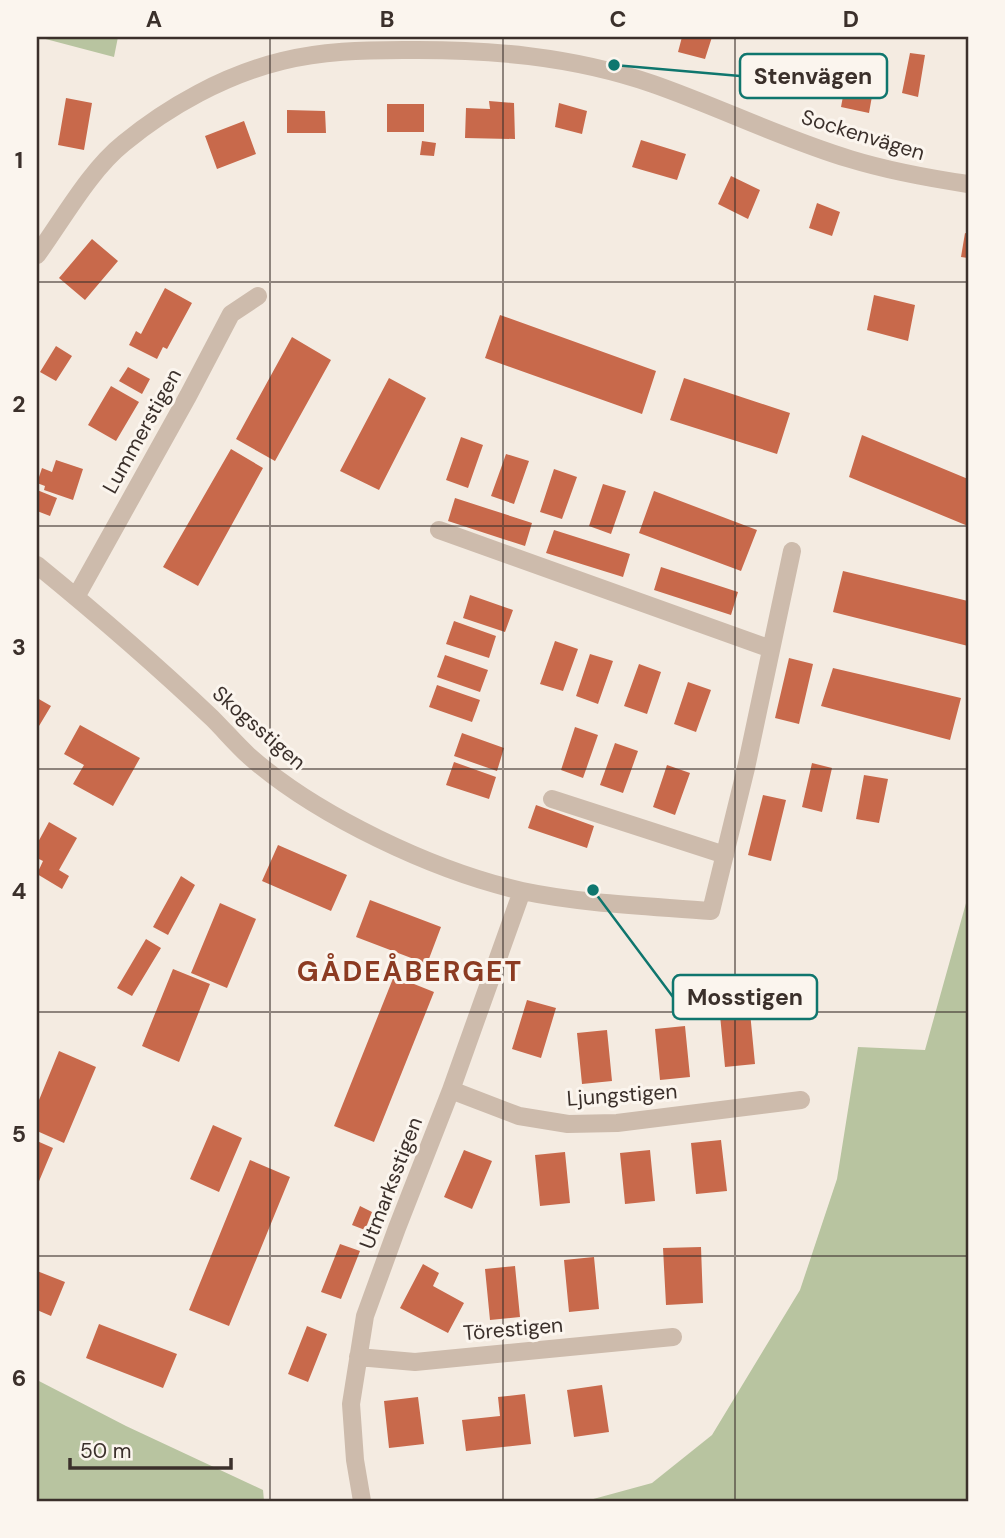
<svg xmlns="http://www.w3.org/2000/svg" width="1005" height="1538" viewBox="0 0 1005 1538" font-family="'DM Sans',sans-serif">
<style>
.green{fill:#b8c4a0}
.building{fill:#c8694b}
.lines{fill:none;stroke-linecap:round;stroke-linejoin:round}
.minor{stroke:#cdbbac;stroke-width:18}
.grid{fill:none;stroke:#3b302b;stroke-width:2;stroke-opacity:0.55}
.labels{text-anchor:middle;stroke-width:6;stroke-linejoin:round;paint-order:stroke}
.street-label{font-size:21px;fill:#3b302b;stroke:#fbf5ee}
.district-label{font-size:28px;font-weight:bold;letter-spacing:2px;fill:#8c3b22;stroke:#fbf5ee}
.leader{fill:none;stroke:#0f766e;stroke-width:2.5}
.callout-dot{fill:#0f766e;stroke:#fbf5ee;stroke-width:2.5}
.callout{fill:#fbf5ee;stroke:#0f766e;stroke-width:2.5}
.callout-label{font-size:23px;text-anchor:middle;font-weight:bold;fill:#3b302b}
.neatline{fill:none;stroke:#3b302b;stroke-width:2.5}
.grid-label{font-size:23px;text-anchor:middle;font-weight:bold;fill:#3b302b}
</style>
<rect width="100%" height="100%" fill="#f4ebe1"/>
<path class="green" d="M38 37H118L114 57Z
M968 896V1501H586L652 1483 712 1435 800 1290 837 1179 858 1047 925 1050Z
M37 1380 126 1426 263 1490 264 1501H37Z"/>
<path class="building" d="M682 37H712L705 59 678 52Z
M771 53 798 60 790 90 763 83Z
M910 53 925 55 918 97 902 93Z
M846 80 874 85 869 113 841 107Z
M66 98 92 103 84 150 58 145Z
M489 101 514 103 515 139 465 138 466 108 490 109Z
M559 103 587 111 582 134 555 127Z
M387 104H424V132H387Z
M287 110 325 111 326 133H287Z
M244 121 256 154 217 169 205 136Z
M641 140 686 154 677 180 632 167Z
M422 141 436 143 434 156 420 155Z
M731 176 760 190 748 219 718 204Z
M817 203 840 212 832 236 809 228Z
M965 233 968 234V258L961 257Z
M92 239 118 261 85 300 59 278Z
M165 288 192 303 167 349 163 347 157 359 129 345 136 331 141 334Z
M874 295 915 305 908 341 867 330Z
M500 315 656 371 642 414 485 358Z
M292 337 331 360 275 461 236 439Z
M56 346 72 356 56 381 40 372Z
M128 367 150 379 142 394 119 381Z
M389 378 426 398 379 490 340 471Z
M684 378 790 413 777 454 670 420Z
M111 386 139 402 116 441 88 425Z
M862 435 968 479V526L849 477Z
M461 437 483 445 468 488 446 480Z
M231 449 263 468 198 586 163 567Z
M506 454 529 461 514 504 491 496Z
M56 460 83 469 73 500 44 490 45 486 37 483 42 468 52 472Z
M554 469 577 477 562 519 540 512Z
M603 484 626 491 611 534 589 526Z
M37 490 57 498 50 516 37 511Z
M654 491 757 530 741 571 639 533Z
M455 498 532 523 525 546 448 521Z
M554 530 630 554 623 577 546 553Z
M661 567 738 592 731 615 654 590Z
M843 571 968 601V646L833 612Z
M470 595 513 610 505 632 463 618Z
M454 621 496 636 489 658 446 644Z
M555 641 578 649 563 691 540 684Z
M590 654 613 661 598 704 576 696Z
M445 655 488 670 480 692 437 677Z
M789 658 813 664 799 724 775 718Z
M639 664 661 672 647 714 624 706Z
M833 668 961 698 950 740 821 706Z
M688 682 711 690 696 732 674 724Z
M437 685 480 700 472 722 429 707Z
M37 698 51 706 39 726 37 725Z
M80 725 140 758 113 806 73 784 84 765 64 754Z
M575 727 598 735 583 778 561 770Z
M462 733 504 748 497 771 454 756Z
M615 743 638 751 623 793 600 785Z
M454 762 496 777 489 799 446 785Z
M812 763 832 768 822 812 802 807Z
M667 765 690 773 675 815 653 807Z
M864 775 888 779 879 823 856 819Z
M763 795 786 800 771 861 748 855Z
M536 805 594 826 587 848 528 828Z
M49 822 77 838 59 870 69 876 62 889 37 874 43 861 37 858V844Z
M278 845 347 875 331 911 262 881Z
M181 876 195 885 168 935 153 927Z
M370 900 441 927 427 964 356 937Z
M220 903 256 919 227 988 191 973Z
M146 939 161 948 132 996 117 988Z
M173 969 210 984 179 1062 142 1046Z
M394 976 434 992 374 1142 334 1126Z
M527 1000 556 1008 541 1058 512 1049Z
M750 1012 755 1064 725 1067 720 1015Z
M685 1026 690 1077 660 1080 655 1029Z
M607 1030 612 1081 582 1084 577 1033Z
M59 1051 96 1067 64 1143 37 1131V1105Z
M213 1125 242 1138 219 1192 190 1179Z
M721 1140 727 1191 696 1194 691 1143Z
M37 1141 53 1148 37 1186Z
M464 1150 492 1161 472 1209 444 1197Z
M650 1150 655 1201 625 1204 620 1153Z
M565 1152 570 1203 540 1206 535 1155Z
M250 1160 290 1177 229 1326 189 1310Z
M360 1206 372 1212 365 1230 352 1225Z
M340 1244 360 1251 341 1299 321 1292Z
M701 1247 703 1303 666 1305 663 1248Z
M594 1257 599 1309 569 1312 564 1260Z
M423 1264 439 1273 433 1286 464 1303 448 1333 400 1308Z
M515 1266 520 1317 490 1320 485 1269Z
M37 1271 65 1282 51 1316 37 1310Z
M99 1324 177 1354 163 1388 86 1358Z
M307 1326 327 1334 308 1382 288 1374Z
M602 1385 609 1432 574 1437 567 1390Z
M525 1394 531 1444 466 1451 462 1420 500 1416 498 1397Z
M418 1397 424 1444 389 1448 384 1401Z"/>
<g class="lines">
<path class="minor" d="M37 255C63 219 90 170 124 143 169 106 225 75 282 61 322 51 363 50 403 50 487 49 572 56 653 84 719 107 783 139 850 159 889 171 928 178 968 184
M439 530 771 649
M37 565C97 614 156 665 212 718 225 731 236 744 249 756 317 816 434 871 522 891 584 904 649 906 711 911L746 768 792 551
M76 597 188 396 231 314 258 296
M552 799 725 855
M451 1090 519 1116 568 1124 617 1123 801 1100
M358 1357 415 1362 673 1337
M362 1501 355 1460 351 1404 365 1316 397 1228 451 1090 522 891"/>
</g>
<path class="grid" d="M270 37V1501M503 37V1501M735 37V1501M37 282H968M37 526H968M37 769H968M37 1012H968M37 1256H968"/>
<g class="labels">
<g class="street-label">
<text transform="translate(863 135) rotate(17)" y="7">Sockenvägen</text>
<text transform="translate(142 431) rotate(-61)" y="7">Lummerstigen</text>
<text transform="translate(259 728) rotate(41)" y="7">Skogsstigen</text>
<text transform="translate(622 1095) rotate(-4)" y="7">Ljungstigen</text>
<text transform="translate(391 1183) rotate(-69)" y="7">Utmarksstigen</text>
<text transform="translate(513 1329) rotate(-5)" y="7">Törestigen</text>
</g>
<g class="district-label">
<text x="410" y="981">GÅDEÅBERGET</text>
</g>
</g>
<path class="leader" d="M614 65L740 76M593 890L673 997"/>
<g class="callout-dot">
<circle cx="614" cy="65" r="7"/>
<circle cx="593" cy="890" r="7"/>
</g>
<g class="callout">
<rect x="740" y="54" width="147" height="44" rx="7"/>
<rect x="673" y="975" width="144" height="44" rx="7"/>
</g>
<g class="callout-label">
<text x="813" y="84">Stenvägen</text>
<text x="745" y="1005">Mosstigen</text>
</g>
<rect width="1005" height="1538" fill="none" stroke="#fbf5ee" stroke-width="77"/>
<path d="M70 1458v10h161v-10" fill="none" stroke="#3b302b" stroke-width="3.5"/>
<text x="80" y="1458" font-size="21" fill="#3b302b" stroke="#fbf5ee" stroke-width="5" paint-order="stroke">50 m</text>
<rect x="38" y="38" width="929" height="1462" class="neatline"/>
<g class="grid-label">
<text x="154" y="27">A</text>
<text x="387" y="27">B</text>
<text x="618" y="27">C</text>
<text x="851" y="27">D</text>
<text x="19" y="168">1</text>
<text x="19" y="412">2</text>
<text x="19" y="655">3</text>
<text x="19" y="899">4</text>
<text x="19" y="1142">5</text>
<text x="19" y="1386">6</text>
</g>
</svg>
